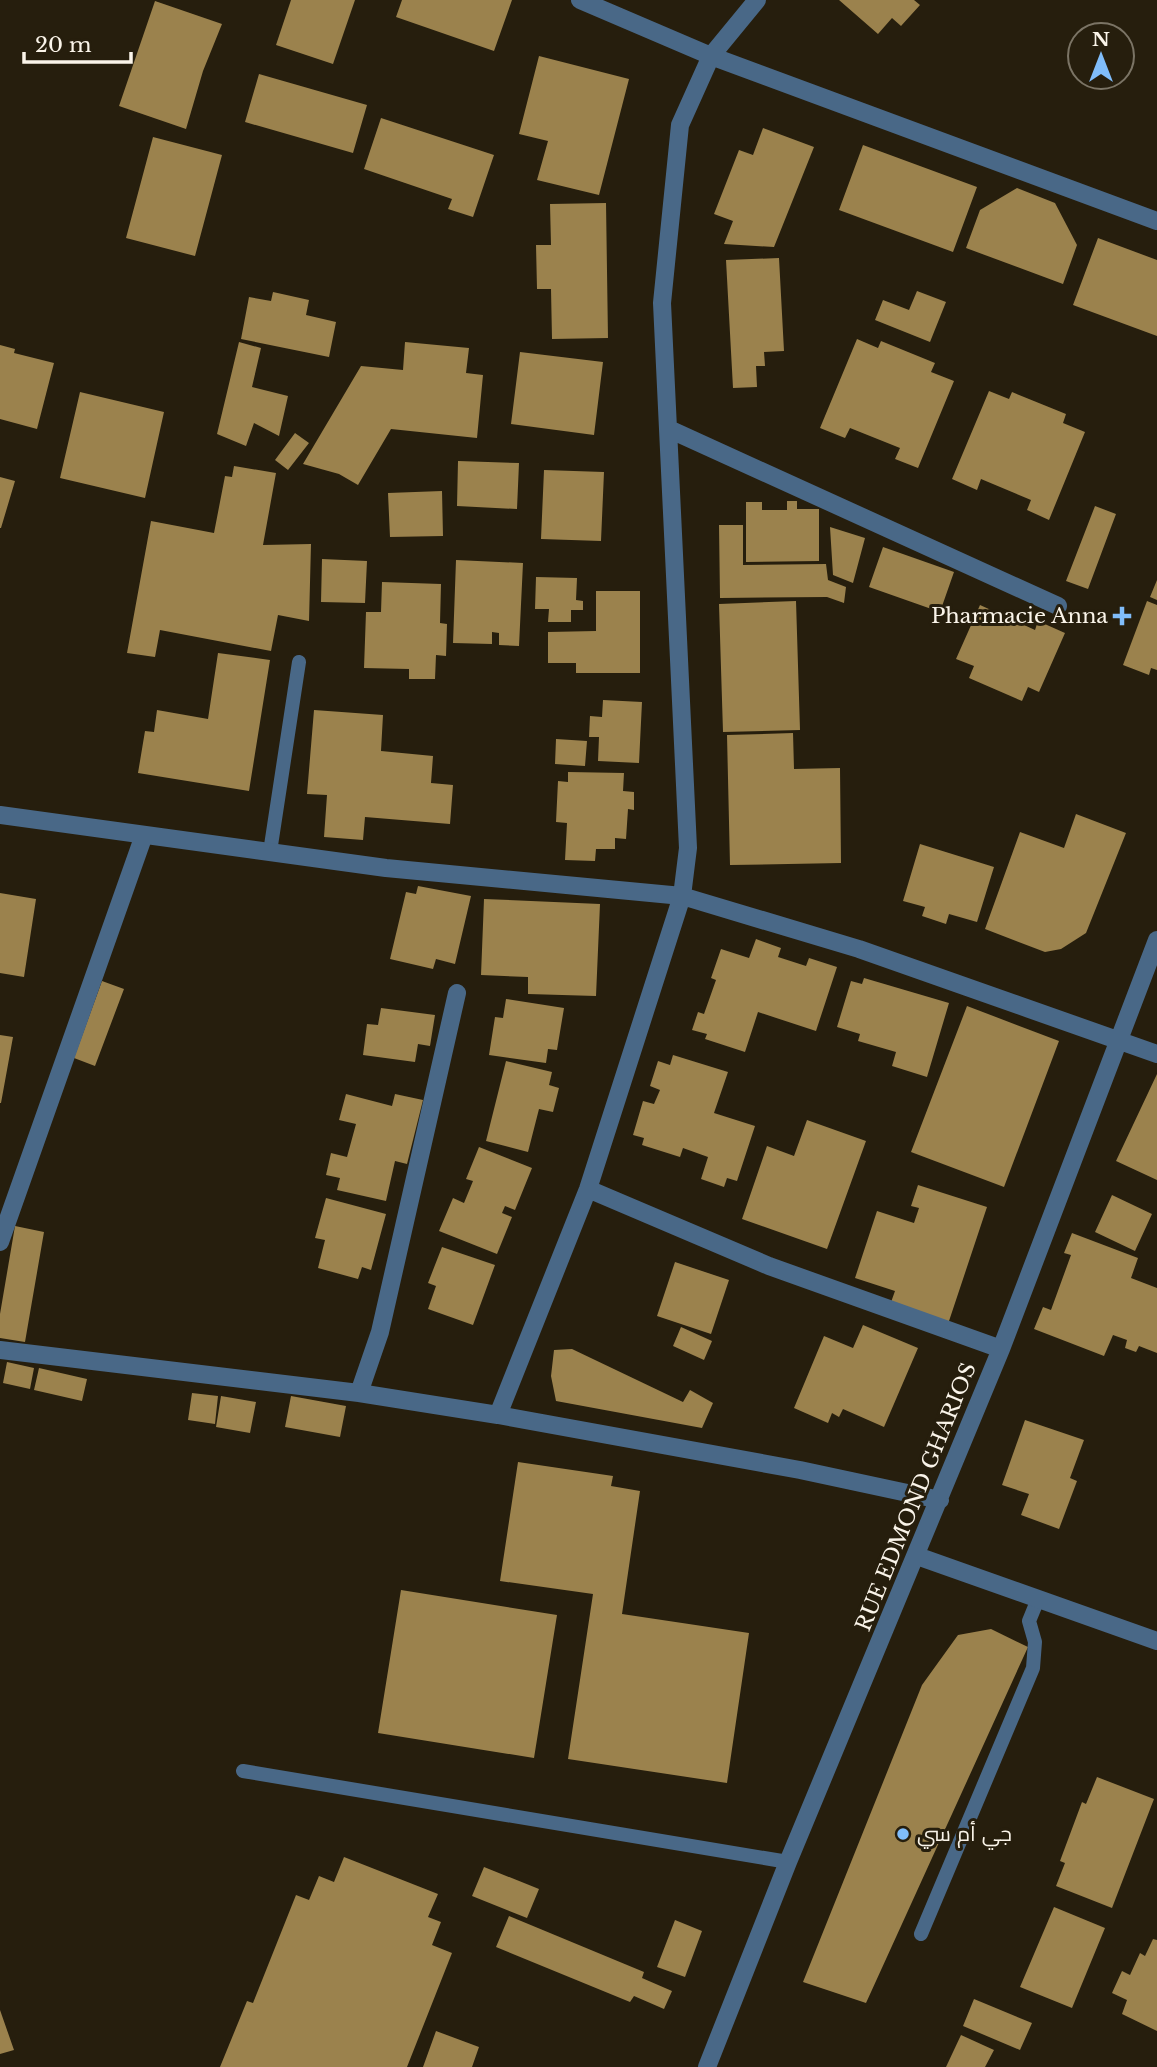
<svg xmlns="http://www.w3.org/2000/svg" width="1157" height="2067" viewBox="0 0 1157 2067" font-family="'Libre Baskerville',Cairo,serif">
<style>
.building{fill:#9b824d}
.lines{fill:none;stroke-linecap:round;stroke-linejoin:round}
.lane{stroke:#496887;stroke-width:14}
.street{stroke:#496887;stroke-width:18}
.poi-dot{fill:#80bdfa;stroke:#261e0d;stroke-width:2.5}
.labels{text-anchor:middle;stroke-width:6;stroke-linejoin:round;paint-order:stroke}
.poi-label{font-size:21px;fill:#faf4e9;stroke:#261e0d;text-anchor:end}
.street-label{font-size:21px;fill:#faf4e9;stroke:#261e0d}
</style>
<rect width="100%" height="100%" fill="#261e0d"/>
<path class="building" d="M291 0H355L333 64 276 45Z
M402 0H512L494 51 396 17Z
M839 0H914L920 5 901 26 892 18 878 34Z
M155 1 222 24 203 71 186 129 119 106Z
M539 56 629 79 599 195 537 180 548 141 519 134Z
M259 74 367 105 353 153 245 122Z
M381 118 494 155 473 217 448 209 452 199 364 169Z
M763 128 814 147 774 247 724 244 733 221 714 214 739 150 753 155Z
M153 137 222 155 195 256 126 238Z
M863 145 977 187 953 252 839 210Z
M1017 188 1055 203 1077 245 1063 284 966 248 980 210Z
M606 203 608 338 552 339 551 289H537L536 245H551L550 204Z
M1098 238 1157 260V336L1073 305Z
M779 258 784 351 764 352 765 366H756L757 387 733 388 726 260Z
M917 291 946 302 930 342 875 320 883 300 909 310Z
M273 292 309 300 306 315 336 322 329 357 241 339 249 297 271 301Z
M857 339 878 348 881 341 935 363 931 372 954 381 918 468 895 459 900 448 850 428 845 438 820 428Z
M239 342 261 348 252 387 288 396 279 436 254 423 246 446 217 434Z
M405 342 469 348 466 373 483 375 477 438 391 429 358 485 339 474 303 464 361 366 403 370Z
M0 345 15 349 14 353 54 363 37 429 0 419Z
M520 352 603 362 594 435 511 424Z
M989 391 1009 399 1012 392 1066 414 1063 423 1085 432 1049 520 1027 510 1031 500 981 479 977 490 952 479Z
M80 392 164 412 145 498 60 478Z
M295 433 309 443 288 470 275 460Z
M458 461 519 463 517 509 457 506Z
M234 466 276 473 263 545 311 544 309 621 278 615 271 651 160 630 155 657 127 653 151 521 214 533 225 476 232 477Z
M544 470 604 472 601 541 541 539Z
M0 477 15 481 1 528H0Z
M442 491 443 536 390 537 388 493Z
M787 501H797V509H819V561L746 562V502H762V510H787Z
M1095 506 1116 514 1088 589 1066 581Z
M719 525H743V565L826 564 828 580 846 587 844 603 827 597 720 598Z
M830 527 865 538 853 583 833 575Z
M883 547 954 572 940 612 869 587Z
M322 559 367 561 365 603 321 602Z
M456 560 523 563 519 646 499 645V633L492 632V644L453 643Z
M536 577 577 578 576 600 583 601V610H571V622H548L549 609H535Z
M1157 580V600L1150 597Z
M382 582 441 584 440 623 447 624 446 656 436 655 435 679H409V669L364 668 366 612H381Z
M596 591H640V673H576V663H548V632L596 631Z
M796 601 800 730 723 732 719 604Z
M1147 601 1157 605V670L1151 668 1149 675 1123 665Z
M980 605 1035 630 1038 621 1065 633 1039 692 1028 687 1022 701 969 678 974 666 956 659Z
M218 653 270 660 249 791 138 773 145 731 154 732 157 710 208 719Z
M603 700 642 702 639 763 598 761 599 737H589L590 716 602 717Z
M314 710 383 715 381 751 433 756 431 783 453 785 450 824 365 817 363 840 324 837 327 795 307 794Z
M793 733 794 769 840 768 841 863 730 865 727 735Z
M556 739 587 741 585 766 555 764Z
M568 772 624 773 623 791 634 792V810L628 809 626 839 615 838V849H596L595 861 565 860 567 823 556 822 558 781 568 782Z
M1076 814 1126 833 1086 933 1061 949 1045 952 985 929 1020 832 1064 848Z
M920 844 994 867 977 922 949 914 946 924 922 916 925 907 903 901Z
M418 886 471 896 455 964 436 959 433 969 390 959 406 892 416 894Z
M0 893 36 899 24 977 0 973Z
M484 899 600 904 596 996 528 994V977L481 975Z
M756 939 781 948 778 957 806 966 809 958 837 967 816 1031 758 1012 745 1052 705 1039 707 1034 692 1030 698 1012 704 1014 716 980 711 978 721 949 749 958Z
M864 978 949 1003 927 1077 892 1066 896 1052 858 1041 860 1034 837 1027 851 981 862 984Z
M102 981 124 989 95 1066 74 1058Z
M506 999 564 1008 557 1050 548 1049 546 1063 489 1055 495 1017 503 1018Z
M967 1006 1059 1041 1004 1187 911 1152Z
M381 1008 435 1015 430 1046 418 1044 415 1062 363 1055 367 1024 378 1025Z
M0 1035 13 1037 1 1103H0Z
M673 1055 728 1072 714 1113 755 1126 737 1181 727 1178 724 1187 701 1179 708 1157 683 1148 680 1157 642 1145 644 1138 633 1135 643 1101 654 1104 660 1090 650 1086 658 1061 670 1065Z
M506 1061 552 1072 549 1085 559 1088 553 1112 539 1109 528 1152 486 1141Z
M1157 1074V1180L1116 1161Z
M346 1094 392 1106 395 1094 423 1100 407 1164 395 1161 386 1201 337 1190 340 1178 326 1175 331 1153 347 1157 356 1124 339 1120Z
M807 1120 866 1141 827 1249 742 1219 767 1146 794 1156Z
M479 1147 532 1168 515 1210 505 1206 502 1213 512 1217 497 1254 439 1231 453 1198 464 1203 473 1181 466 1179Z
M918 1185 987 1207 948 1324 890 1305 895 1291 855 1278 877 1211 914 1223 919 1208 911 1206Z
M1112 1195 1152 1214 1135 1251 1095 1232Z
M326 1198 386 1214 371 1270 362 1267 358 1279 318 1268 325 1240 315 1238Z
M15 1226 44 1232 25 1342 0 1338V1314Z
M1072 1233 1138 1258 1131 1278 1157 1288V1353L1139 1346 1136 1352 1125 1348 1127 1340 1113 1335 1104 1356 1034 1329 1043 1307 1051 1310 1071 1255 1064 1253Z
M442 1247 495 1265 473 1325 428 1309 436 1286 428 1283Z
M675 1262 729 1280 711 1334 657 1316Z
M863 1325 918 1348 884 1427 843 1409 839 1417 832 1413 828 1423 794 1408 824 1336 853 1348Z
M681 1327 712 1341 704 1360 673 1346Z
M572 1349 683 1402 690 1390 713 1403 702 1428 556 1401 551 1376 554 1350Z
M7 1362 34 1368 30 1389 3 1383Z
M39 1368 87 1379 82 1401 34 1390Z
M192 1393 218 1396 215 1424 188 1420Z
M221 1396 256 1402 250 1433 216 1427Z
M291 1396 346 1406 340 1437 285 1427Z
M1025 1420 1084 1440 1070 1478 1077 1481 1059 1529 1021 1515 1029 1494 1002 1485Z
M518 1462 613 1476 611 1486 640 1491 622 1614 749 1633 727 1783 568 1759 593 1594 500 1581Z
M401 1590 557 1615 534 1758 378 1733Z
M991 1629 1028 1647 866 2003 803 1982 922 1685 958 1635Z
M1097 1777 1154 1799 1112 1908 1056 1886 1065 1863 1060 1861 1082 1802 1086 1804Z
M344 1857 438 1894 428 1917 441 1922 432 1945 452 1953 407 2067H220L247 2001 253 2003 296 1895 309 1900 319 1876 334 1882Z
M484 1867 539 1889 527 1918 472 1896Z
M1054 1907 1105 1928 1072 2008 1020 1987Z
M509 1916 644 1972 642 1978 672 1991 664 2009 634 1996 630 2002 496 1947Z
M675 1920 702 1931 685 1977 657 1967Z
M1153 1939 1157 1940V2031L1122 2014 1127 2000 1112 1993 1122 1971 1130 1975 1140 1953 1145 1956Z
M974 1999 1032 2023 1020 2050 963 2026Z
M0 2010 14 2050 0 2054Z
M436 2031 479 2047 472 2067H423Z
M961 2035 994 2050 985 2067H946Z"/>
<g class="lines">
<path class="lane" d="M270 852 299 662
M243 1771 788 1862
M921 1934 1033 1668 1035 1642 1029 1621 1038 1599"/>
<path class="street" d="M580 0 711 56 1157 221
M671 430 1058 606
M0 815 386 868 682 896 859 949 1157 1054
M588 1189 769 1266 1001 1349
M0 1242 144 835
M0 1350 359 1393 498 1415 588 1189 682 896 688 848 662 303 680 125 711 56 757 0
M359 1393 380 1332 457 993
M498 1415 800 1470 940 1500
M917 1556 1157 1641
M707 2067 788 1862 1001 1349 1157 940"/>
</g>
<g class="poi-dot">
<path d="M1118.5 605.5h7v7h7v7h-7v7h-7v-7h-7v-7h7z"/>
<circle cx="903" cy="1834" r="7"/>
</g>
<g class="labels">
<g class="poi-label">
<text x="1108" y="623">Pharmacie Anna</text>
<text x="917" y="1841" text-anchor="start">جي أم سي</text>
</g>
<g class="street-label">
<text transform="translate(916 1497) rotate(-68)" y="7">RUE EDMOND GHARIOS</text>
</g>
</g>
<g transform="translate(1101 56)"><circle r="33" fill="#261e0d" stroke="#7b7465" stroke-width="2"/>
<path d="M0-5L12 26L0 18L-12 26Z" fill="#80bdfa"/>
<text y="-10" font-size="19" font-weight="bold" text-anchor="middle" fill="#faf4e9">N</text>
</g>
<path d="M24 52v10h107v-10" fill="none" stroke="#faf4e9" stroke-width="3.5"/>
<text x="35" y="52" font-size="21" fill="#faf4e9" stroke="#261e0d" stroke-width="5" paint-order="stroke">20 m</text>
</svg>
